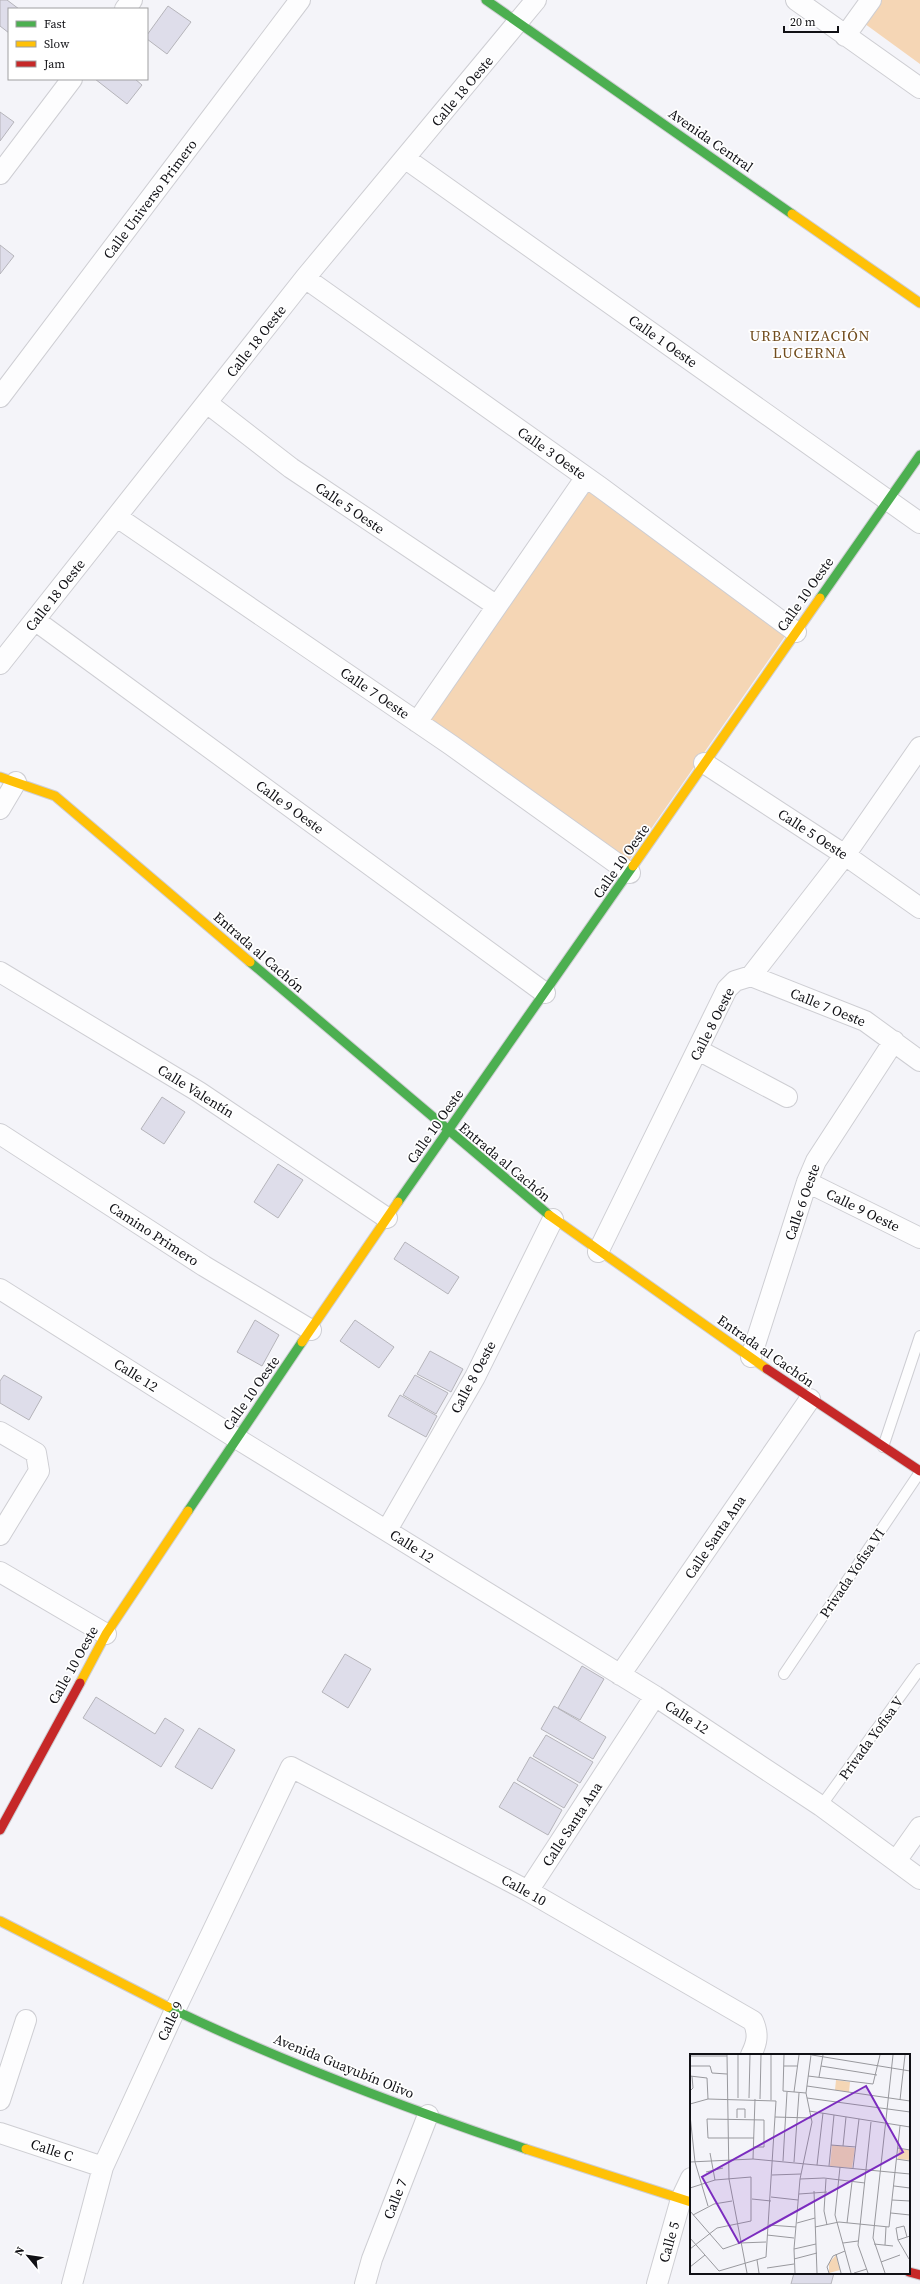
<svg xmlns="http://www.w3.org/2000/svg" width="920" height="2284" viewBox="0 0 920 2284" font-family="'Source Serif 4',serif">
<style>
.green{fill:#f5d6b5}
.building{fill:#deddea;stroke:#b5b4ba}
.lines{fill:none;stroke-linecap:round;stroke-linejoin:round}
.lane-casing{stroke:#ceced3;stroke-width:12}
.street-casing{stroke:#ceced3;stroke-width:22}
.fast-casing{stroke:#ceced3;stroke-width:11}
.slow-casing{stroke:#ceced3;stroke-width:11}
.jam-casing{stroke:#ceced3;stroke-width:11}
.lane{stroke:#fdfdfe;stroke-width:10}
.street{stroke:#fdfdfe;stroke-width:20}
.fast{stroke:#4caf50;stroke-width:9}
.slow{stroke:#ffc107;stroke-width:9}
.jam{stroke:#c62828;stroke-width:9}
.labels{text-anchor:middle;stroke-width:3.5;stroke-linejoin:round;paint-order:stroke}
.street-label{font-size:14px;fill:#101015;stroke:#fff}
.neighbourhood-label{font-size:15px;letter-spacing:1px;fill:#714c1d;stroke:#fff}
.inset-road{fill:none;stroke:#99999e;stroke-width:1}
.view{fill:#7b2cbf;fill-opacity:0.15;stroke:#7b2cbf;stroke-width:2}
.inset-edge{fill:none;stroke:#101015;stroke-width:2}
</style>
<rect width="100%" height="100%" fill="#f4f4f9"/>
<path class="green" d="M876 0H920V64L861 21Z
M586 489 788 632 628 862 428 718Z"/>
<path class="building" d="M0 0H7L19 9H9V33L0 26Z
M168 6 191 22 167 54 147 39V35Z
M95 79H135L142 85 127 104Z
M0 112 14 122 0 141Z
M0 245 14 256 0 274Z
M162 1097 185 1112 164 1144 141 1129Z
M278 1164 303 1180 278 1218 254 1202Z
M405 1242 459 1277 448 1294 394 1259Z
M255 1320 279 1335 262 1366 237 1352Z
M355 1320 394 1347 379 1368 340 1341Z
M430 1351 463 1369 451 1392 417 1374Z
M4 1375 42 1397 29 1420 0 1403V1381Z
M415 1375 448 1393 436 1414 403 1395Z
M400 1395 437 1416 426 1437 388 1416Z
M345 1654 371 1669 348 1708 322 1692Z
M582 1666 604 1679 580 1720 558 1708Z
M96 1697 155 1734 165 1718 184 1730 161 1767 83 1718Z
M554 1706 606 1737 593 1759 541 1729Z
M199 1728 235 1750 212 1789 175 1767Z
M546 1735 593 1762 580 1783 533 1756Z
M530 1757 578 1785 564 1808 517 1780Z
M514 1782 562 1810 548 1835 499 1807Z
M794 2273H834L831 2284H791Z"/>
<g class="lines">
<defs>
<path id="lane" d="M883 1447 920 1336
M784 1674 920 1472
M821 1806 920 1669"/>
<path id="street" d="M796 0 920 88
M125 9 132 0
M845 36 871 0
M406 159 920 523
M0 174 72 79
M305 278 600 487 796 632
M0 397 300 0
M207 403 291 468 497 606
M117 517 451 745 630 873
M36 621 545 993
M0 664 305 278 536 0
M417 722 586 477
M704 763 845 855 920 908
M0 809 16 782
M0 972 199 1092 387 1218
M751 976 865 1021 920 1061
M698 1050 787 1097
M0 1134 204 1266 311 1330
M807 1182 920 1238
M598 1252 727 989 735 981 751 976 845 855 920 747
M0 1289 236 1438 655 1696 821 1806 920 1879
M751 1357 807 1182 816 1161 894 1041
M0 1432 36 1453 39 1471 0 1535
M387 1530 475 1377 553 1219
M0 1572 106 1634
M620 1675 810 1399
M896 1861 920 1827
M528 1891 655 1696
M0 2100 26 2020
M0 2133 103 2167
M72 2284 103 2167 175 2010 291 1767 528 1891 753 2021C759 2034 757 2043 751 2055
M365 2284 372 2259 428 2115
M657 2284 681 2199 691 2178"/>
<path id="fast" d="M486 0 792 214
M820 598 920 455
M250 962 549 1215
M398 1202 633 866
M188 1511 302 1342
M168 2007C284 2063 405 2108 526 2149"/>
<path id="slow" d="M792 214 920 303
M0 777 55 796 250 962
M633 866 820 598
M549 1215 767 1369
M302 1342 398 1202
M80 1683 106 1634 188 1511
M0 1921 168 2007
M526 2149 691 2202"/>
<path id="jam" d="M767 1369 920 1471
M0 1830 80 1683
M909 2272 920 2275"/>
</defs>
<use href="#lane" class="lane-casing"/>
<use href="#street" class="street-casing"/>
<use href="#fast" class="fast-casing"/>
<use href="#slow" class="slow-casing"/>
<use href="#jam" class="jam-casing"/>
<use href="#lane" class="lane"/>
<use href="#street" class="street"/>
<use href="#fast" class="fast"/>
<use href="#slow" class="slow"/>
<use href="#jam" class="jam"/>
</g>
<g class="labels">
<g class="street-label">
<text transform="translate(462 91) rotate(-50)" y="5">Calle 18 Oeste</text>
<text transform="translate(711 140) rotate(35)" y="5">Avenida Central</text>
<text transform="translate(150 199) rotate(-53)" y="5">Calle Universo Primero</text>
<text transform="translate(256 341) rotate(-52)" y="5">Calle 18 Oeste</text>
<text transform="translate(663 341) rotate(35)" y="5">Calle 1 Oeste</text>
<text transform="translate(552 453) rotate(35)" y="5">Calle 3 Oeste</text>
<text transform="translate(350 508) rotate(34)" y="5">Calle 5 Oeste</text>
<text transform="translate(805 594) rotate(-55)" y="5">Calle 10 Oeste</text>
<text transform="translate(55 595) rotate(-52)" y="5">Calle 18 Oeste</text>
<text transform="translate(375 693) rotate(34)" y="5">Calle 7 Oeste</text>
<text transform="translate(290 807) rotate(36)" y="5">Calle 9 Oeste</text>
<text transform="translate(813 834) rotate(33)" y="5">Calle 5 Oeste</text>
<text transform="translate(621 861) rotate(-55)" y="5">Calle 10 Oeste</text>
<text transform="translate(259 952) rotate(41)" y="5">Entrada al Cachón</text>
<text transform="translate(828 1007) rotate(22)" y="5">Calle 7 Oeste</text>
<text transform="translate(712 1024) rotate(-63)" y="5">Calle 8 Oeste</text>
<text transform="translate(196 1091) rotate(32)" y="5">Calle Valentín</text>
<text transform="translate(435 1126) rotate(-55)" y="5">Calle 10 Oeste</text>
<text transform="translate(505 1162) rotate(40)" y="5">Entrada al Cachón</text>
<text transform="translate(802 1202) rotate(-71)" y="5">Calle 6 Oeste</text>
<text transform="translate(863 1210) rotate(26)" y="5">Calle 9 Oeste</text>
<text transform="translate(154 1234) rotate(33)" y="5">Camino Primero</text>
<text transform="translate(766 1351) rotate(35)" y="5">Entrada al Cachón</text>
<text transform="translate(136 1375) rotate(32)" y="5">Calle 12</text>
<text transform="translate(473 1377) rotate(-62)" y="5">Calle 8 Oeste</text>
<text transform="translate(251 1393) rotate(-55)" y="5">Calle 10 Oeste</text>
<text transform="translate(715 1537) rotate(-56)" y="5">Calle Santa Ana</text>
<text transform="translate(412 1546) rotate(32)" y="5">Calle 12</text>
<text transform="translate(852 1573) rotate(-56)" y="5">Privada Yofisa VI</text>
<text transform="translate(73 1665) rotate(-61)" y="5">Calle 10 Oeste</text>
<text transform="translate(687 1717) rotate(33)" y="5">Calle 12</text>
<text transform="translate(871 1738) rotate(-54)" y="5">Privada Yofisa V</text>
<text transform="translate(572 1824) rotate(-57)" y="5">Calle Santa Ana</text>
<text transform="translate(524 1890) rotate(29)" y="5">Calle 10</text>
<text transform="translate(170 2021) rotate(-65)" y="5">Calle 9</text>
<text transform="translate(344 2066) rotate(22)" y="5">Avenida Guayubín Olivo</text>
<text transform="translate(52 2150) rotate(18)" y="5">Calle C</text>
<text transform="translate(395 2199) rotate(-69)" y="5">Calle 7</text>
<text transform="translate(669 2242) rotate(-74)" y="5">Calle 5</text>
</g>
<g class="neighbourhood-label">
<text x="810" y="341">URBANIZACIÓN<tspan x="810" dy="17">LUCERNA</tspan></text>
</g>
</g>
<g transform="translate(690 2054)">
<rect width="220" height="220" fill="#f4f4f9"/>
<path d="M146 26 160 28 159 38 145 36ZM142 91 165 94 162 114 140 112ZM209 95 220 96V106L208 105ZM146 201 150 216 139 219V209Z" fill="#f5d6b5"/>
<path class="inset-road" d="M37 1 39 125 57 219M94 1 93 37 116 39M122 1 220 17M0 2H37M0 12H20L22 19 37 20M94 12H107M131 12 187 21M0 22 17 24 18 45M118 22 183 30 190 1M129 23 133 1M117 32 220 47M0 37 3 34 2 22M104 38 109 1M48 44V1M59 44 60 1M117 44 220 58M70 45 71 1M81 46V1M210 46 215 1M0 50 18 45 86 47 76 203 29 217M119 57 220 73M0 61 5 108 18 152M85 63 121 64M47 64V55H55V64M64 84H18L17 65 74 66V93H64M141 91 166 93M153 92 156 63M208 94 220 96M20 99 25 126M63 105 65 45M206 105 220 107M93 107 97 38M0 108 63 105 220 120M104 108 109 39M127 111 133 59M139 112 144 61M150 113 145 161 161 219M163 114 169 65M16 118 33 114M82 121 111 120M110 125 134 124 175 129M136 125 134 157 137 171M204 132 220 134M0 134 25 126 61 123V167L27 174 0 195M124 137 127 219M109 140 137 138M81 143 108 146M62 145 81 147M202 146 220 147M0 157 33 195 50 189 76 188M201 159 220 161M3 161 24 150 42 147M107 169 125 164M157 169 162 128M79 171 106 173M125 173 149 168 199 173 210 72M77 181 104 184M217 183 214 172 206 174 208 186 219 205M0 184 29 217M208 186 220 182M153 189 168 187M184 190 203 192M195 191 196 173M104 195 126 190M146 200 151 219M104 205 127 199M67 206 69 219M191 208 210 201M0 213 15 201M77 214 104 210M105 219 104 195 110 125 122 68 116 39 121 1M139 219 137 213 143 202 155 197M164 219 177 215M178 219 168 191 181 68M195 219 183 184 203 1"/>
<path class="view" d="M176 32 213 98 49 189 12 123Z"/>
<rect width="220" height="220" class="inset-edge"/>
</g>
<rect x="8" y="8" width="140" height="72" fill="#ffffff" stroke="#9f9fa1"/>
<rect x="16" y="21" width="20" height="6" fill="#4caf50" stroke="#9f9fa1"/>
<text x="44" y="28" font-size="12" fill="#101015">Fast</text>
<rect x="16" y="41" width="20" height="6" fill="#ffc107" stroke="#9f9fa1"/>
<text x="44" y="48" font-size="12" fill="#101015">Slow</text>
<rect x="16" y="61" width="20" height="6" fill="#c62828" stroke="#9f9fa1"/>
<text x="44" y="68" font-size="12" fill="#101015">Jam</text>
<g transform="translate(28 2256) rotate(299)" stroke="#ffffff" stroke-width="3" paint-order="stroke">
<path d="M0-3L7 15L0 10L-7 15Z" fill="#101015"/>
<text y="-6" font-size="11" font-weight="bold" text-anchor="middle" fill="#101015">N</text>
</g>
<path d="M784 26v6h54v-6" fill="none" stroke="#101015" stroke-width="2"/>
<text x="790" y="26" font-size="12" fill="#101015" stroke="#ffffff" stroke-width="3" paint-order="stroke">20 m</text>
</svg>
